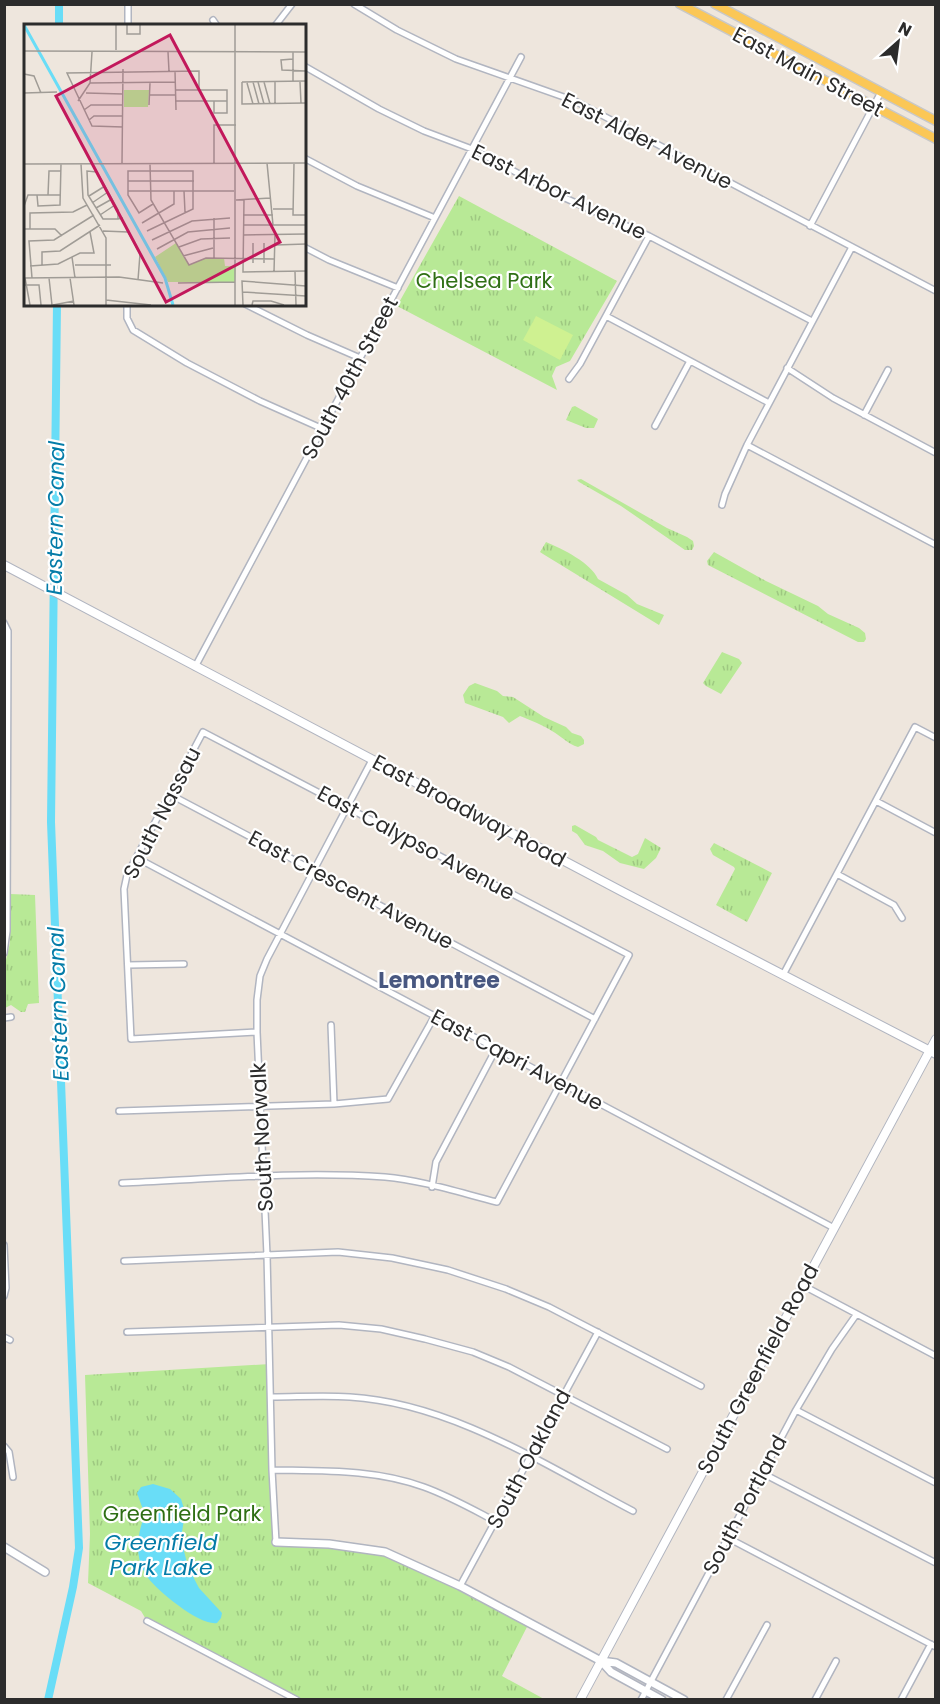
<svg xmlns="http://www.w3.org/2000/svg" width="940" height="1704" viewBox="0 0 940 1704" font-family="Poppins,sans-serif">
<style>
.grass{fill:url(#grass-tufts)}
.pitch{fill:#cff191}
.water{fill:#69ddf7}
.lines{fill:none;stroke-linecap:round;stroke-linejoin:round}
.canal{stroke:#69ddf7;stroke-width:8}
.minor-casing{stroke:#b1b5c0;stroke-width:8}
.tertiary-casing{stroke:#b1b5c0;stroke-width:10}
.secondary-casing{stroke:#b1b5c0;stroke-width:10}
.primary-casing{stroke:#c8c8c8;stroke-width:11}
.minor{stroke:#fff;stroke-width:5}
.tertiary{stroke:#fff;stroke-width:7}
.secondary{stroke:#fff;stroke-width:8}
.primary{stroke:#fbc756;stroke-width:8}
.labels{text-anchor:middle;stroke-width:4.5;stroke-linejoin:round;paint-order:stroke}
.street-label{font-size:21px;fill:#2c2c2c;stroke:#fff}
.park-label{font-size:21px;fill:#2f6f15;stroke:#fff}
.water-label{font-size:22px;font-style:italic;fill:#047ca8;stroke:#fff}
.neighbourhood-label{font-size:22px;font-weight:bold;fill:#485780;stroke:#fff}
.inset-river{fill:none;stroke:#69ddf7;stroke-width:3}
.inset-road{fill:none;stroke:#a09c96;stroke-width:1.5}
.view{fill:#c2185b;fill-opacity:0.15;stroke:#c2185b;stroke-width:3}
.inset-edge{fill:none;stroke:#2c2c2c;stroke-width:3}
</style>
<defs>
<pattern id="grass-tufts" width="24" height="20" patternUnits="userSpaceOnUse" patternTransform="scale(1.5)"><rect width="24" height="20" fill="#b8e996"/><path d="M3 7l-1-3M5 7V3M7 7l1-3M15 17l-1-3M17 17v-4M19 17l1-3" fill="none" stroke="#9ec881"/></pattern>
</defs>
<rect width="100%" height="100%" fill="#eee6dd"/>
<path class="grass" d="M459 196 617 281 570 361 556 367 552 376 557 390 397 306Z
M575 406 598 419 594 428H586L566 420 572 407Z
M581 479 667 528 687 537 693 541 694 546 692 550H685L621 506 579 482 577 480Z
M546 542C563 549 591 563 598 579L627 595 637 604 664 615 659 625 543 554 540 552Z
M714 552 766 581 818 606 828 614 859 628 865 633 866 639 864 642H858L708 565 707 561Z
M722 652 739 659 742 663 721 694 706 686 703 683Z
M475 683 497 691 503 696 513 697 544 717 566 727 572 733 581 736 584 740V744L578 747C568 744 561 736 552 731 543 725 530 720 520 716L509 723 503 717 465 703 463 695 469 686Z
M575 825 596 837 598 840 632 857 638 854 645 838 661 848 656 858 644 869 620 863 603 851 585 845 577 834 572 831V826Z
M714 843 772 873 747 922 716 905 735 869 734 867 713 855 710 849Z
M10 894 35 895 39 1003 28 1004 25 1012H21L11 1005 5 1008V964L10 943Z
M270 1364 276 1542 385 1552 529 1623 502 1676 544 1699H298L147 1621 141 1611 88 1583 90 1534 85 1375Z"/>
<path class="pitch" d="M536 316 573 335 560 360 523 340Z"/>
<path class="water" d="M153 1484 170 1489 181 1499 185 1512 181 1539 188 1567 199 1588 222 1613 221 1618 217 1623C200 1626 159 1592 148 1578 144 1572 140 1564 139 1557 136 1544 140 1526 145 1515L137 1493 141 1487Z"/>
<g class="lines">
<path class="canal" d="M59 26V4
M48 1700 73 1587 79 1548 51 822 57 304"/>
<defs>
<path id="minor" d="M354 4 397 30 456 59 575 101 936 291
M213 20 217 26
M128 26V4
M275 26 292 4
M304 66 379 109 424 131 472 149 565 198 649 236 812 321
M304 158 357 186 435 218
M810 226 881 92
M304 247 329 260 398 288
M127 304V318L133 330 187 363 260 401 323 429
M245 304 307 335 360 358
M606 316 769 403
M787 368 833 398 936 453
M569 379 580 364 649 236
M864 415 888 370
M655 426 690 361
M747 445 936 545
M722 505 725 494 747 445 852 247
M4 623 8 631 7 931 4 953
M195 667 521 57
M171 795 595 1019
M876 801 936 833
M137 858 834 1228
M837 874 894 905 902 918
M128 965 184 964
M783 975 915 727 936 738
M4 1018 11 1017
M331 1025 334 1104
M119 1111 334 1104 388 1099 434 1017
M122 1183C209 1179 298 1171 385 1177 421 1180 461 1193 497 1202L629 955 203 732 127 875 124 889 131 1039 257 1032
M432 1187 436 1162 496 1049
M4 1245 6 1288 4 1296
M124 1261 338 1252 392 1258 448 1270 506 1289 549 1307 701 1386
M802 1285 936 1356
M127 1332 339 1325 381 1329 425 1339 473 1352 509 1367 667 1449
M4 1337 10 1340
M272 1397C297 1397 324 1395 350 1397 451 1403 545 1465 633 1511
M796 1410 936 1483
M4 1446 9 1452 13 1477
M272 1470C323 1471 375 1469 424 1487 449 1496 472 1509 495 1521
M762 1473 936 1563
M728 1538 936 1647
M276 1542 272 1470 267 1255 257 1032V1000L260 976 267 959 372 760
M460 1586 598 1332
M147 1621 297 1700
M641 1700 796 1410 832 1349 856 1315
M726 1700 767 1625
M815 1700 836 1661
M901 1700 931 1644"/>
<path id="tertiary" d="M276 1542 329 1544 385 1552 460 1586 601 1661 616 1663 684 1700
M4 1547 45 1572
M601 1661 611 1672 662 1700"/>
<path id="secondary" d="M4 565 623 892 936 1054
M580 1700 936 1039"/>
<path id="primary" d="M680 4 936 139
M715 4 936 121"/>
</defs>
<use href="#minor" class="minor-casing"/>
<use href="#tertiary" class="tertiary-casing"/>
<use href="#secondary" class="secondary-casing"/>
<use href="#primary" class="primary-casing"/>
<use href="#minor" class="minor"/>
<use href="#tertiary" class="tertiary"/>
<use href="#secondary" class="secondary"/>
<use href="#primary" class="primary"/>
</g>
<g class="labels">
<g class="street-label">
<text transform="translate(808 72) rotate(28)" y="7">East Main Street</text>
<text transform="translate(647 141) rotate(27)" y="7">East Alder Avenue</text>
<text transform="translate(559 192) rotate(26)" y="7">East Arbor Avenue</text>
<text transform="translate(350 378) rotate(-62)" y="7">South 40th Street</text>
<text transform="translate(469 811) rotate(28)" y="7">East Broadway Road</text>
<text transform="translate(162 813) rotate(-63)" y="7">South Nassau</text>
<text transform="translate(416 843) rotate(28)" y="7">East Calypso Avenue</text>
<text transform="translate(351 890) rotate(28)" y="7">East Crescent Avenue</text>
<text transform="translate(517 1060) rotate(28)" y="7">East Capri Avenue</text>
<text transform="translate(262 1137) rotate(-93)" y="7">South Norwalk</text>
<text transform="translate(758 1369) rotate(-62)" y="7">South Greenfield Road</text>
<text transform="translate(529 1459) rotate(-62)" y="7">South Oakland</text>
<text transform="translate(745 1505) rotate(-62)" y="7">South Portland</text>
</g>
<g class="park-label">
<text x="484" y="288">Chelsea Park</text>
<text x="182" y="1521">Greenfield Park</text>
</g>
<g class="water-label">
<text transform="translate(55 518) rotate(-89)" y="8">Eastern Canal</text>
<text transform="translate(58 1004) rotate(-92)" y="8">Eastern Canal</text>
<text x="161" y="1550">Greenfield<tspan x="161" dy="25">Park Lake</tspan></text>
</g>
<g class="neighbourhood-label">
<text x="439" y="988">Lemontree</text>
</g>
</g>
<g transform="translate(24 24)">
<rect width="282" height="282" fill="#eee6dd"/>
<path d="M100 66H125L124 83H100ZM152 219 165 241 179 235 200 234 201 242H212L211 258H144L131 233Z" fill="#b8e996"/>
<path class="inset-river" d="M0 1 141 254 149 281"/>
<path class="inset-road" d="M103 1V10H116V1M211 1V281M92 26V1M0 27 282 28M144 28 145 47M269 35 257 36 258 46 282 47M151 47 152 86M0 50 10 52 17 69M218 58V80L282 79M218 58 282 57M229 58 235 80M234 58 240 80M240 58 246 80M251 58V80M269 58V28M276 58 277 79M66 59 151 58M223 59 229 80M151 66H203V89H190V77M0 69 33 68M62 69 99 70M126 71H151M54 77 66 59 68 28M151 77H203M125 81 126 59M60 86 67 81H98M65 96 70 92H99M99 103 68 102 43 49 175 47V66M98 139 99 45M190 139V101H212M243 139 249 201M270 139 269 191H282M0 140 282 139M57 140 59 174 82 214V281M126 140 127 176 165 241 182 234 250 235M104 157H170M104 167H210M160 167 161 188M13 171 14 182 36 181 37 140M24 171 25 147H37M65 172 81 162M212 176 246 174M220 176 219 248 282 247M68 179 84 168M0 182 4 171H37M72 184 88 175M249 185H269M76 191 91 181M219 191H249M94 195V186L73 148 63 147 64 171 79 195H94L99 194M118 199 150 180V167M219 201H282M0 205H31L38 212M6 205V189L49 188 63 181M79 207 104 208 116 230 114 256M123 207 169 185V147H104V171L115 189 129 180M219 211 282 210M128 216 168 197 206 194M251 221 282 220M155 223 177 215 206 214M133 225 164 208 206 204M159 232 189 224M48 233 51 254M190 234V194M229 239V219M240 239V219M18 241V228L36 227 76 201M51 241H87M6 242 34 240 56 229H70L66 208M250 248 251 211M271 248 272 281M0 254 95 253 139 259M1 254 6 281M8 254 5 217 30 216 70 191M25 254 28 281M46 254 50 281M154 259 211 258M0 261H15L17 281M219 268 282 272M82 276 127 281M29 281 50 277M219 281 218 257 282 262M228 281 229 277H247L260 281"/>
<path class="view" d="M146 11 256 218 142 278 32 72Z"/>
<rect width="282" height="282" class="inset-edge"/>
</g>
<rect width="940" height="1704" fill="none" stroke="#2c2c2c" stroke-width="12"/>
<g transform="translate(898 42) rotate(28)" stroke="#ffffff" stroke-width="4.5" paint-order="stroke">
<path d="M0-4.5L10 22L0 15L-10 22Z" fill="#2c2c2c"/>
<text y="-9" font-size="16" font-weight="bold" text-anchor="middle" fill="#2c2c2c">N</text>
</g>
</svg>
